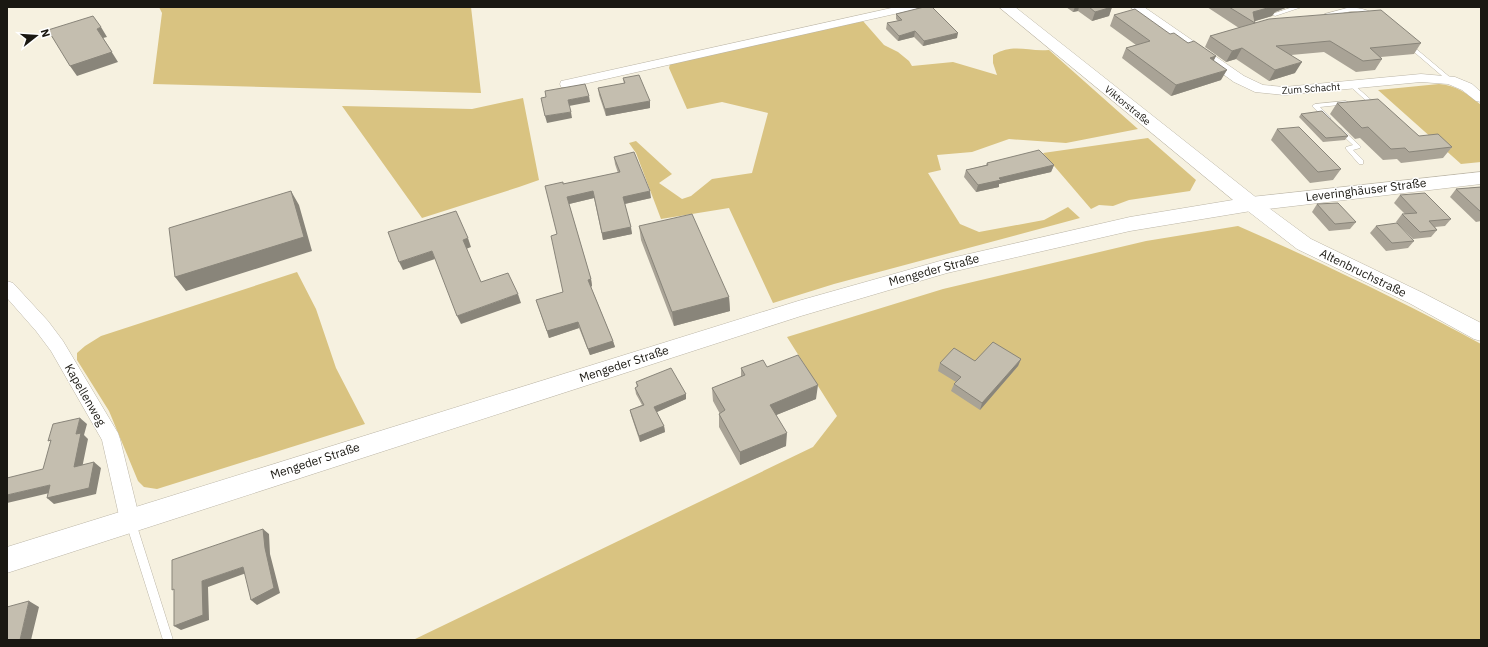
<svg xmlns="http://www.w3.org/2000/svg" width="1488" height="647" viewBox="0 0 1488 647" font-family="'IBM Plex Sans',sans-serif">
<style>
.green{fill:#d9c381}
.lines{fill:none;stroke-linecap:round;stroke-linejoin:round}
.service-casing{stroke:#bcb6a7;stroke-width:1}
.minor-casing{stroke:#bcb6a7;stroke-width:1}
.tertiary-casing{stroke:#bcb6a7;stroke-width:1}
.secondary-casing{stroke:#bcb6a7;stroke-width:1}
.primary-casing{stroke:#bcb6a7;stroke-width:1}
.service{fill:#fff;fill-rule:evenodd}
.minor{fill:#fff;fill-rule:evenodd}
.tertiary{fill:#fff;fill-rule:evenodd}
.secondary{fill:#fff;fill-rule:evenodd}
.primary{fill:#fff;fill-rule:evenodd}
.wall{fill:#a9a396}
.shaded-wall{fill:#89857a}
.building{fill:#c4beaf;stroke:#89857a}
.labels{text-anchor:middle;stroke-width:3;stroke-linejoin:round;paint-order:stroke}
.far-street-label{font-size:10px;fill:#1a1812;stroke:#fff}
.street-label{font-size:12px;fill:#1a1812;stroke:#fff}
</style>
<rect width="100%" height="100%" fill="#f6f1e0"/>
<path class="green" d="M159 7H471L481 93 153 84 162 13Z
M863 21 884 45 898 52 909 61 912 66 953 62 997 75 993 63V55C1014 43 1027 52 1049 50L1138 129 1066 143 1009 139 972 152 937 155 941 170 928 173 960 224 979 232 1044 220 1068 207 1080 218 834 284 773 303 729 208 661 219 636 153 629 143 636 141 672 174 659 183 682 199 691 196 712 179 752 173 768 113 722 102 687 109 669 68 670 64Z
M1439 84C1456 85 1468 94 1481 105V162L1461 164 1378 90Z
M523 98 539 180 519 187 422 218 342 106 472 109Z
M1148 138 1196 180 1190 191 1129 200 1113 206 1099 205 1091 209 1043 153Z
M1238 226C1320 262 1402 301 1481 344V640H413L813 447 837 416 787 337 943 289 1146 241Z
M297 272 316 309 336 368 365 424 157 489 144 487 138 481 109 411 77 360V353L85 346 101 336Z"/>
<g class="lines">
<defs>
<path id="service" d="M1293 7H1302L1275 16 1272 14Z
M1347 8C1357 7 1368 9 1377 16L1374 18 1360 12 1352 11 1328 16 1325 14Z
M1408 42 1452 79V81H1448L1406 45V43Z
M1352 83 1378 106V108H1374L1350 86V84Z
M1346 101 1349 103 1348 104 1320 107 1331 118 1328 120 1326 119 1312 106 1315 104Z
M1340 128 1342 129 1361 147 1360 148 1353 150 1363 160V164H1359L1346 149V147L1353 145 1338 131V129Z
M131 519 134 520 136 523 173 640H163L126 523 128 520Z"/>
<path id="minor" d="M896 7H918L916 9 912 10 566 88 561 87 560 84 561 81 566 80Z
M1130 7H1144L1244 76 1263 85 1284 87 1421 74 1455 77 1472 84 1481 92V102L1476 101 1462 90 1448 84 1421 82 1284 95 1255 92 1234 82Z
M7 281 13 283 48 321 63 341 118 433 120 439 140 520 137 527 130 529 123 527 120 520 102 440 51 351 36 331 7 298Z"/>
<path id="tertiary" d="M1251 198 1258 200 1311 239 1423 293 1481 323V341L1474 339 1409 303 1297 249 1244 208 1242 204 1244 200Z"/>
<path id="secondary" d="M999 7H1015L1258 199 1261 204 1258 209 1251 211 1244 209Z"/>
<path id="primary" d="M1481 172V184L1251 211 1130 231 947 273 801 316 7 573V547L798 301 947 259 1130 217 1251 197Z"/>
</defs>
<use href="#service" class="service-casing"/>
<use href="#minor" class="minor-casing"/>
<use href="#tertiary" class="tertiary-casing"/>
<use href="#secondary" class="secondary-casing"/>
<use href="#primary" class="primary-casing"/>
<use href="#service" class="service"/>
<use href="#minor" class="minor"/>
<use href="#tertiary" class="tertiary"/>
<use href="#secondary" class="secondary"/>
<use href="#primary" class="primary"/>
</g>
<path class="wall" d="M1066 7H1112L1109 16 1092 21 1078 11 1073 12Z
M1207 7H1288L1275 12 1272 16 1255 21V23L1421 43 1414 54 1381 57 1382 59 1375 70 1356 72 1324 52 1291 55 1295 73 1269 81 1236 59 1226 62 1205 47 1210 36 1239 28Z
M896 14 957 38 923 46 914 37 898 41 886 29 887 23 898 21 896 19Z
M1114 15 1170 34 1216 56 1214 60 1221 80 1171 96 1122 58 1126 48 1136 45 1110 26Z
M623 78 650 108 606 116 599 95 598 88 624 84Z
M1337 103 1419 136 1452 147 1443 158 1401 163 1397 159 1383 160 1360 138 1355 139 1330 114Z
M1301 114 1348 136 1345 140 1323 142 1299 117Z
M1277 129 1341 169 1333 180 1310 183 1271 140Z
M614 157 651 198 625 204 632 234 603 240 594 198 569 204 591 279 592 286 591 287 613 341 615 347 590 355 579 328 549 338 536 300 563 292 557 234 563 184 618 173 615 164Z
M987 163 1054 165 1051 172 999 184V187L976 192 964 177 966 170 986 165Z
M1481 187V221L1476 222 1450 197 1456 189Z
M1400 195 1451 219 1445 226 1435 227 1437 230 1431 237 1413 239 1396 222 1402 214H1405L1394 203Z
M1317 204 1356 222 1350 229 1329 231 1312 212Z
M639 226 729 297 730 311 674 326 641 240Z
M1376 226 1414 241 1408 248 1386 251 1370 233Z
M1021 359 1018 366 980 410 951 391 954 384 956 382 938 371 940 363Z
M767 367 816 399 776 415 786 446 740 465 719 427V414H720L713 401 712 388 741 377V368Z
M636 382 686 394V399L656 412 664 426 665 432 640 442 631 415 630 410 642 405 636 394 635 388 637 387Z"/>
<path class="shaded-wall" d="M1075 7H1079L1078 11 1073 12Z
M1112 7 1109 16 1092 21 1095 12Z
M1271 7H1288L1275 12 1272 16 1252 22 1253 12Z
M101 27 107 37 103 38 118 62 77 76 70 66 97 29Z
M915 31 914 37 898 41 899 36Z
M958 33 957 38 923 46 924 41Z
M1242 48 1236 59 1226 62 1232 51Z
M1216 56 1210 67V58Z
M1302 62 1295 73 1269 81 1275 70Z
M1227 70 1221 80 1171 96 1176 85Z
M589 96 590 102 569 106 568 100Z
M650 101V108L606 116 605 109Z
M571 112 572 118 547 123 545 116Z
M1054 165 1051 172 999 184V187L976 192 978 185 999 178Z
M291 191 299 205 312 251 186 291 175 277Z
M593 191 594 198 569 204 567 197Z
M650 191 651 198 624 204 623 197Z
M631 227 632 234 603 240 602 233Z
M468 238 471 247 466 249 463 240Z
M432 251 435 259 403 270 399 262Z
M591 279 592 286 589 287 588 280Z
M518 294 521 303 461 324 457 316Z
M729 297 730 311 674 326 672 312Z
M578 322 579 328 549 338 547 331Z
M613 341 615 347 590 355 588 349Z
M1021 359 1018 366 980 410 982 403Z
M818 385 816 399 769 418 770 405Z
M686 394V399L655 413 654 407Z
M80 418 87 424 84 435 88 439 81 473 74 467 76 434Z
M664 426 665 432 640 442 639 436Z
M787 433 786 446 740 465V452Z
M94 462 101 468 96 494 54 504 47 498Z
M50 485 58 491 7 503V495Z
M263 529 269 534 270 554 280 593 257 605 251 600Z
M243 567 249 572 208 587 209 620 181 630 174 626 202 581Z
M29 601 39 607 31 640H20Z"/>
<path class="building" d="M924 7H932L958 33 924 41 915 31 899 36 887 23 902 20 896 14Z
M1089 7H1112L1095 12Z
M1229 7H1271L1253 12 1255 23 1269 19 1381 10 1421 43 1370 48 1382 59 1363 61 1330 41 1276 46 1302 62 1275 70 1242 48 1232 51 1210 36 1255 23Z
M1135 9 1170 34 1174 33 1188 43 1194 41 1216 56 1210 58 1227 70 1176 85 1126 48 1150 41 1114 15Z
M93 16 101 27 97 29 112 52 70 66 48 30Z
M639 75 650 101 605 109 598 88 625 83 623 78Z
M585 84 589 96 568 100 571 112 545 116 541 98 546 97 545 91Z
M1378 99 1419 136 1438 134 1452 147 1409 152 1405 148 1391 149 1368 127 1362 128 1337 103Z
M1322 111 1348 136 1326 138 1301 114Z
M1299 127 1341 169 1318 172 1277 129Z
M1039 150 1054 165 999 178 1001 180 978 185 966 170 988 165 987 163Z
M634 152 650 191 623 197 631 227 602 233 593 191 567 197 591 279 588 280 613 341 588 349 578 322 547 331 536 300 563 292 551 236 557 234 545 186 563 182V184L620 172 614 157Z
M1481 187V212L1456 189Z
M291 191 304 237 175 277 169 228Z
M1425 193 1451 219 1429 221 1437 230 1420 232 1402 214 1417 213 1400 195Z
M1338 203 1356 222 1335 224 1317 204Z
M456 211 468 238 463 240 481 282 508 273 518 294 457 316 432 251 399 262 388 232Z
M692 214 729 297 672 312 639 226Z
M1397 223 1414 241 1392 243 1376 226Z
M993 342 1021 359 982 403 954 384 961 377 940 363 954 348 975 361Z
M798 355 818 385 770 405 787 433 740 452 719 414 725 410 712 388 745 375 741 368 763 360 767 367Z
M671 368 686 394 654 407 664 426 639 436 630 410 644 405 635 388 638 386 636 382Z
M80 418 76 434 81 433 74 467 94 462 89 488 47 498 50 485 7 495V478L43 469 51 440 48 441 53 424Z
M263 529 265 548 274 588 251 600 243 567 202 581 203 615 174 626V589L172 590V560Z
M29 601 20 640H7V607Z"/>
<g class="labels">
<g class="far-street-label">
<text transform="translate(1311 88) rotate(-4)" y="4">Zum Schacht</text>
<text transform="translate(1128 105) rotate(39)" y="4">Viktorstraße</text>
</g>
<g class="street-label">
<text transform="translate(1366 190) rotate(-7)" y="4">Leveringhäuser Straße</text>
<text transform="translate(934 270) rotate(-15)" y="4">Mengeder Straße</text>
<text transform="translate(1363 273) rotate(26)" y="4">Altenbruchstraße</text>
<text transform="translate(624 364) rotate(-18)" y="4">Mengeder Straße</text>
<text transform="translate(85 395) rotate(60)" y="4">Kapellenweg</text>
<text transform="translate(315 461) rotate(-18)" y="4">Mengeder Straße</text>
</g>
</g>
<rect width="1488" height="647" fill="none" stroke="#1a1812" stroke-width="16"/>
<g transform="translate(36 36) rotate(73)" stroke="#ffffff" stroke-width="3" paint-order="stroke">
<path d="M0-3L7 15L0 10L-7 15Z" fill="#1a1812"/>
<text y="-6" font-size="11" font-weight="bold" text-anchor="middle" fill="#1a1812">N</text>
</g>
</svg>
